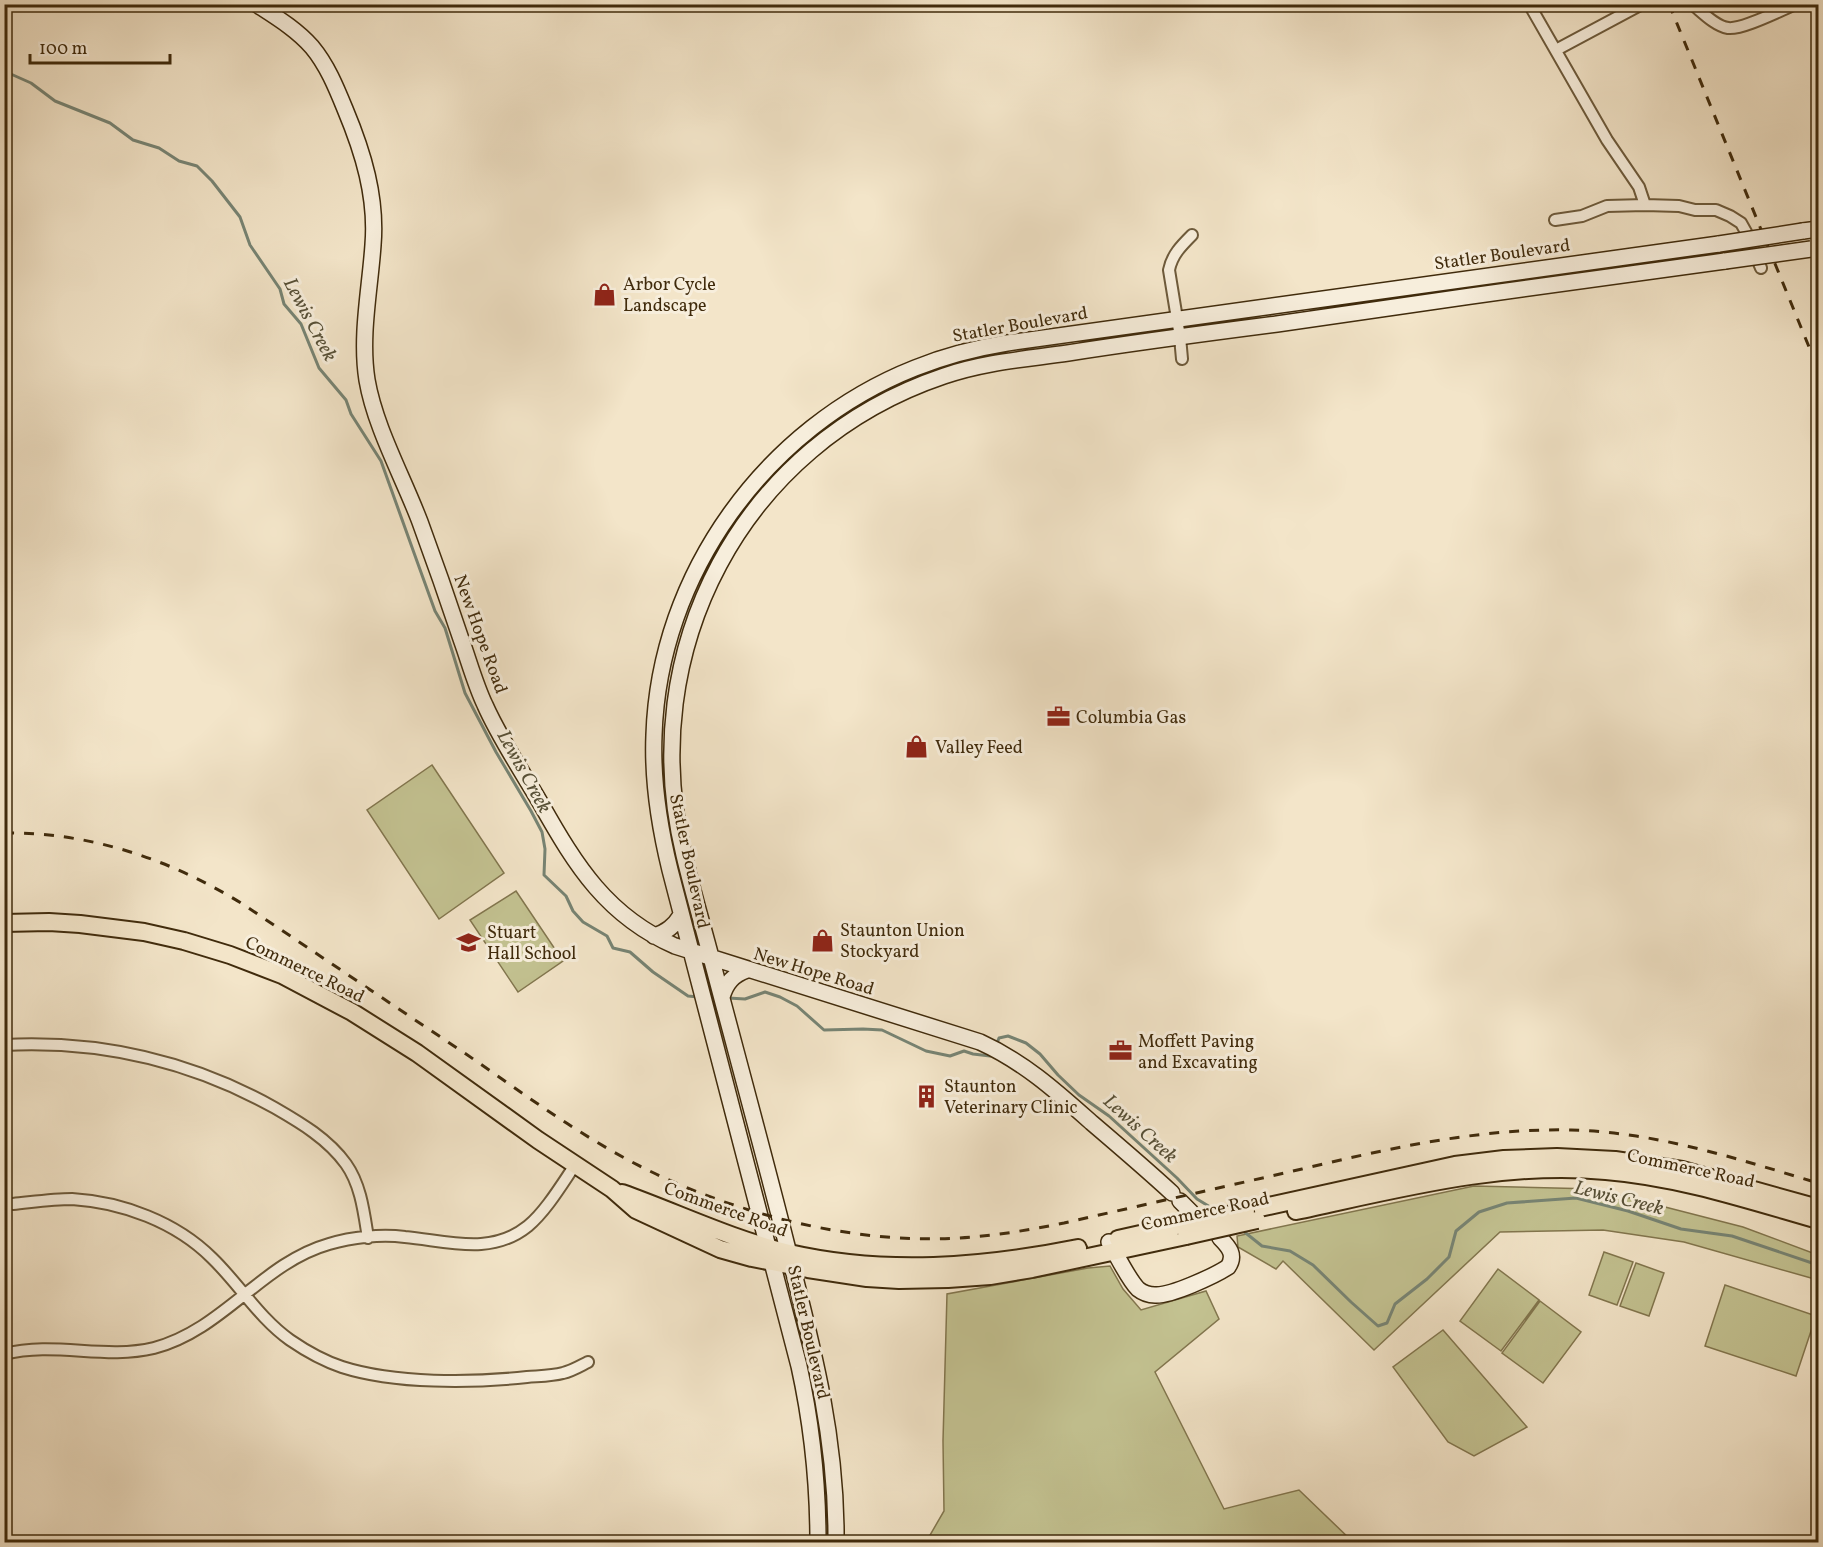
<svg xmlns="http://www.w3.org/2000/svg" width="1823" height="1547" viewBox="0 0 1823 1547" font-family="Vollkorn,serif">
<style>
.green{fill:#c3c291;stroke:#82764e;stroke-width:1.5}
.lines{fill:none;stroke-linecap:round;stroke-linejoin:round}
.stream{stroke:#778474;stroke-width:3}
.minor-casing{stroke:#6d5a3b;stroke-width:14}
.secondary-casing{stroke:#402b0c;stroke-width:18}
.primary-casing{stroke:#402b0c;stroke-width:20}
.minor{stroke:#f7eedc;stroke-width:10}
.secondary{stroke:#f7eedc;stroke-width:15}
.primary{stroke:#f3e5c9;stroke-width:16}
.rail{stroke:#402b0c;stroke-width:3;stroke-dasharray:10 10;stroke-linecap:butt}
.secondary-bridge-casing{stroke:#402b0c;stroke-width:18;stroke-linecap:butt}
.primary-bridge-casing{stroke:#402b0c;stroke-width:20;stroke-linecap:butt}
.secondary-bridge{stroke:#f7eedc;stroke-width:15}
.primary-bridge{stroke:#f3e5c9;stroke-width:16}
.labels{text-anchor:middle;stroke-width:6;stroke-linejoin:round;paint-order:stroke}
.street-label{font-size:18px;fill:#402b0c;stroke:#f7eedc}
.poi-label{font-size:18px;fill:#402b0c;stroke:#f7eedc;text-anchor:start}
.water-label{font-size:20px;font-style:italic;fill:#575037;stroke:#f7eedc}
</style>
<rect width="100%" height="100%" fill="#f3e5c9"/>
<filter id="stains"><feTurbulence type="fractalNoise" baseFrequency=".00333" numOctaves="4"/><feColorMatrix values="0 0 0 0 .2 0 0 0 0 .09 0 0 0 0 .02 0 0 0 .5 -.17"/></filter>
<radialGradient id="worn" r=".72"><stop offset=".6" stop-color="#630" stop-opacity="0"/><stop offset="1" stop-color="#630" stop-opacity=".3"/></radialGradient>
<path class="green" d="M432 765 504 873 439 919 367 810Z
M516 891 563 961 518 992 470 920Z
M1474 1186 1595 1189 1743 1227 1818 1255V1280L1684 1242 1603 1230 1500 1232 1374 1350 1283 1261 1276 1269 1238 1247 1237 1236Z
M1604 1252 1633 1262 1617 1305 1589 1295Z
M1636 1263 1664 1273 1649 1316 1620 1306Z
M1110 1266 1123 1289 1141 1310 1206 1291 1219 1319 1155 1372 1224 1509 1299 1490 1353 1542H926L944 1511 943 1441 947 1294 1088 1268Z
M1498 1269 1539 1300 1501 1351 1460 1321Z
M1725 1285 1816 1316 1796 1376 1705 1346Z
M1540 1301 1581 1332 1543 1383 1502 1353Z
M1443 1330 1527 1427 1474 1456 1448 1442 1393 1367Z"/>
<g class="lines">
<path class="stream" d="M4 71 31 83 55 101 110 123 133 140 159 148 179 161 197 166 212 181 240 217 250 245 280 289 284 304 301 324 319 368 346 400 351 414 381 461 418 564 435 611 445 628 465 693 496 752 531 811 542 832 545 849 544 875 566 896 573 911 583 922 607 936 613 948 630 952 653 972 688 996 698 997
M728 998 745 999 765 992 780 997 797 1006 824 1030 863 1029 882 1030 926 1051 950 1056 964 1051 973 1054 990 1056 993 1052
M997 1043 999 1038 1008 1036 1026 1043 1040 1054 1058 1075 1079 1095 1109 1116 1177 1178 1197 1199 1215 1210
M1242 1230 1262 1246 1290 1251 1313 1265 1351 1302 1378 1326 1387 1323 1395 1304 1427 1279 1449 1257 1456 1231 1479 1212 1507 1203 1576 1198 1628 1211 1681 1229 1732 1236 1818 1265"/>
<defs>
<path id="minor" d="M1529 4 1607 140 1639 187 1645 205 1679 206 1695 210H1716L1730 216 1741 223 1746 232 1761 268
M1692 4C1702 12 1715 26 1728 28 1742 30 1781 10 1796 4
M1556 50 1642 4
M1555 220 1582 216 1607 206 1645 205
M1182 359 1180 337 1169 270C1172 255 1181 246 1192 235
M4 1045C101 1040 191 1061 275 1108 301 1123 328 1139 346 1164 361 1185 364 1213 368 1238
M13 1204C33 1202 53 1199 72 1199 122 1202 176 1222 212 1258 239 1284 259 1318 290 1340 306 1351 324 1361 342 1367 395 1384 472 1383 527 1377 539 1376 552 1376 563 1373 572 1371 580 1366 588 1362
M4 1354C55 1341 104 1360 154 1348 223 1330 262 1263 329 1244 352 1237 381 1234 405 1237 448 1241 491 1256 528 1226 546 1211 562 1184 575 1165"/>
<path id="secondary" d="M256 4C276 17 296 29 312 47 327 65 336 87 345 109 363 152 377 197 373 245 370 289 360 336 367 380 375 427 403 477 420 522 434 560 448 600 461 639 469 661 475 684 485 705 500 739 522 771 541 804 576 866 607 916 675 946L980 1042C1024 1062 1056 1091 1092 1123 1119 1146 1146 1169 1172 1193
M1803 231 1818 229
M654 936C667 932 674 926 681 915
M722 997C726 983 733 975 747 970
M1180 1201 1191 1212
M1109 1242C1117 1255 1128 1279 1138 1289 1143 1293 1149 1295 1155 1295 1171 1296 1214 1276 1228 1267 1236 1255 1229 1247 1220 1238
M818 1542C818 1483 812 1425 799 1366L670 870C659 825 652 782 654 735 659 574 766 427 915 368 945 356 976 348 1007 343L1719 244
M836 1542C837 1436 812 1344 786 1242 762 1147 736 1052 711 957 702 923 692 889 684 855 634 650 742 444 944 376 984 362 1027 359 1068 353 1138 342 1207 333 1277 324 1426 302 1576 281 1725 261"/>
<path id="primary" d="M4 923 49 922 80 924 144 932 184 941 230 955 282 975 352 1012 417 1053 538 1140 612 1189 636 1210 720 1249 752 1258 808 1269 867 1278 899 1280 948 1279 990 1276 1032 1269 1186 1236
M622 1193C678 1213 731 1239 789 1253 885 1275 983 1267 1078 1248
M1246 1211 1455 1165 1504 1159 1557 1157 1615 1160 1682 1170 1818 1208
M1296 1211C1399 1189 1501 1161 1606 1171 1679 1177 1748 1200 1818 1220
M1118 1239 1176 1226"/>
</defs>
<use href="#minor" class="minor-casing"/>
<use href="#secondary" class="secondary-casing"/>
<use href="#primary" class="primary-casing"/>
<use href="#minor" class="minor"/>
<use href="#secondary" class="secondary"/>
<use href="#primary" class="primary"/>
<path class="rail" d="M1669 4 1818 369
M4 833C90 832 169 859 241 903 316 953 391 1004 466 1054 527 1096 588 1142 656 1174 747 1217 858 1244 959 1238 994 1236 1029 1230 1064 1223 1143 1205 1223 1187 1302 1169 1391 1148 1479 1128 1571 1130 1656 1132 1738 1159 1818 1183"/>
<defs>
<path id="secondary-bridge" d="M1719 244 1803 231
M1725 261 1811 249"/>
<path id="primary-bridge" d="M1176 1226 1246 1211
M1186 1236 1257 1220"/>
</defs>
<use href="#secondary-bridge" class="secondary-bridge-casing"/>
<use href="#primary-bridge" class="primary-bridge-casing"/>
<use href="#secondary-bridge" class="secondary-bridge"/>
<use href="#primary-bridge" class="primary-bridge"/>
</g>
<defs>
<symbol id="shop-bare" viewBox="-9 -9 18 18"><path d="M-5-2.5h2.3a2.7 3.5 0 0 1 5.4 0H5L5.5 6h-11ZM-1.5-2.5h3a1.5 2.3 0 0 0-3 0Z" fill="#8f2418" stroke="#f7eedc" stroke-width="2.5" paint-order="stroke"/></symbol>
<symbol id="office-bare" viewBox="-9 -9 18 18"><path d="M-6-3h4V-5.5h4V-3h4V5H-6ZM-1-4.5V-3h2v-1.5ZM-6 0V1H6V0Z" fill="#8f2418" stroke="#f7eedc" stroke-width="2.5" paint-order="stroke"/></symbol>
<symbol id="school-bare" viewBox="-9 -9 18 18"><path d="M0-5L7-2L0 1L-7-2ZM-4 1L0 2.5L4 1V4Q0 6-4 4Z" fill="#8f2418" stroke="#f7eedc" stroke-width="2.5" paint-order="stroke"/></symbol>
<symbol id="building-bare" viewBox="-9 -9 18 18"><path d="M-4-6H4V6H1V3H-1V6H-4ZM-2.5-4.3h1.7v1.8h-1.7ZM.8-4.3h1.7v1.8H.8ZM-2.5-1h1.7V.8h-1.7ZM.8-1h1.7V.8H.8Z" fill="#8f2418" stroke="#f7eedc" stroke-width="2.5" paint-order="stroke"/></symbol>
</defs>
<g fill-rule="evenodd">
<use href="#shop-bare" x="588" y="278" width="33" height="33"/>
<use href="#office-bare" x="1042" y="700" width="33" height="33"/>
<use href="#shop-bare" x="900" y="730" width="33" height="33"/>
<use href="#shop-bare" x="806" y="924" width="33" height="33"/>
<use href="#school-bare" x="452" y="926" width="33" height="33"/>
<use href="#office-bare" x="1104" y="1034" width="33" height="33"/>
<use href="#building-bare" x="910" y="1080" width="33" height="33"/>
</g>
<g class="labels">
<g class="street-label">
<text transform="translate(1502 254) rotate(-8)" y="6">Statler Boulevard</text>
<text transform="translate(1020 324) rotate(-10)" y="6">Statler Boulevard</text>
<text transform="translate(481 634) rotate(70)" y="6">New Hope Road</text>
<text transform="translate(690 861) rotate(78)" y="6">Statler Boulevard</text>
<text transform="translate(305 969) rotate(26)" y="6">Commerce Road</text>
<text transform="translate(814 971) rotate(17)" y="6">New Hope Road</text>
<text transform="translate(1691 1168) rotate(12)" y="6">Commerce Road</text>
<text transform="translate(726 1209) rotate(20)" y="6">Commerce Road</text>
<text transform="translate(1205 1211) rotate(-12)" y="6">Commerce Road</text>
<text transform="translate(809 1332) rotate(77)" y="6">Statler Boulevard</text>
</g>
<g class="poi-label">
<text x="623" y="290">Arbor Cycle<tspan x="623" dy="21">Landscape</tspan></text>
<text x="1076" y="723">Columbia Gas</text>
<text x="935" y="753">Valley Feed</text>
<text x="840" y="936">Staunton Union<tspan x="840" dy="21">Stockyard</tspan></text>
<text x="487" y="938">Stuart<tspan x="487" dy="21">Hall School</tspan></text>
<text x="1138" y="1047">Moffett Paving<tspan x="1138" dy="21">and Excavating</tspan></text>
<text x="944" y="1092">Staunton<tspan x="944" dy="21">Veterinary Clinic</tspan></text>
</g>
<g class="water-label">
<text transform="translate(311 319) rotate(62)" y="7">Lewis Creek</text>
<text transform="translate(525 771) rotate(61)" y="7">Lewis Creek</text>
<text transform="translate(1141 1128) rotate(42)" y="7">Lewis Creek</text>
<text transform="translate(1619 1197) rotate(14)" y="7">Lewis Creek</text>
</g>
</g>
<rect width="1823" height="1547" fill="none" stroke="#f3e5c9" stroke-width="24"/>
<rect x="6" y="6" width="1811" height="1535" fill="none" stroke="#402b0c" stroke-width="3"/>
<rect x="12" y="12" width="1799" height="1523" fill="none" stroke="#402b0c" stroke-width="1.5"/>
<path d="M30 54v9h140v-9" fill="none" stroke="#402b0c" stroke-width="3"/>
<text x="39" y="54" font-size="18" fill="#402b0c" stroke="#f7eedc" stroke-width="4.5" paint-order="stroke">100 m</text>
<rect width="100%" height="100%" filter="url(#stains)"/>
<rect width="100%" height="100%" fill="url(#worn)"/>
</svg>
